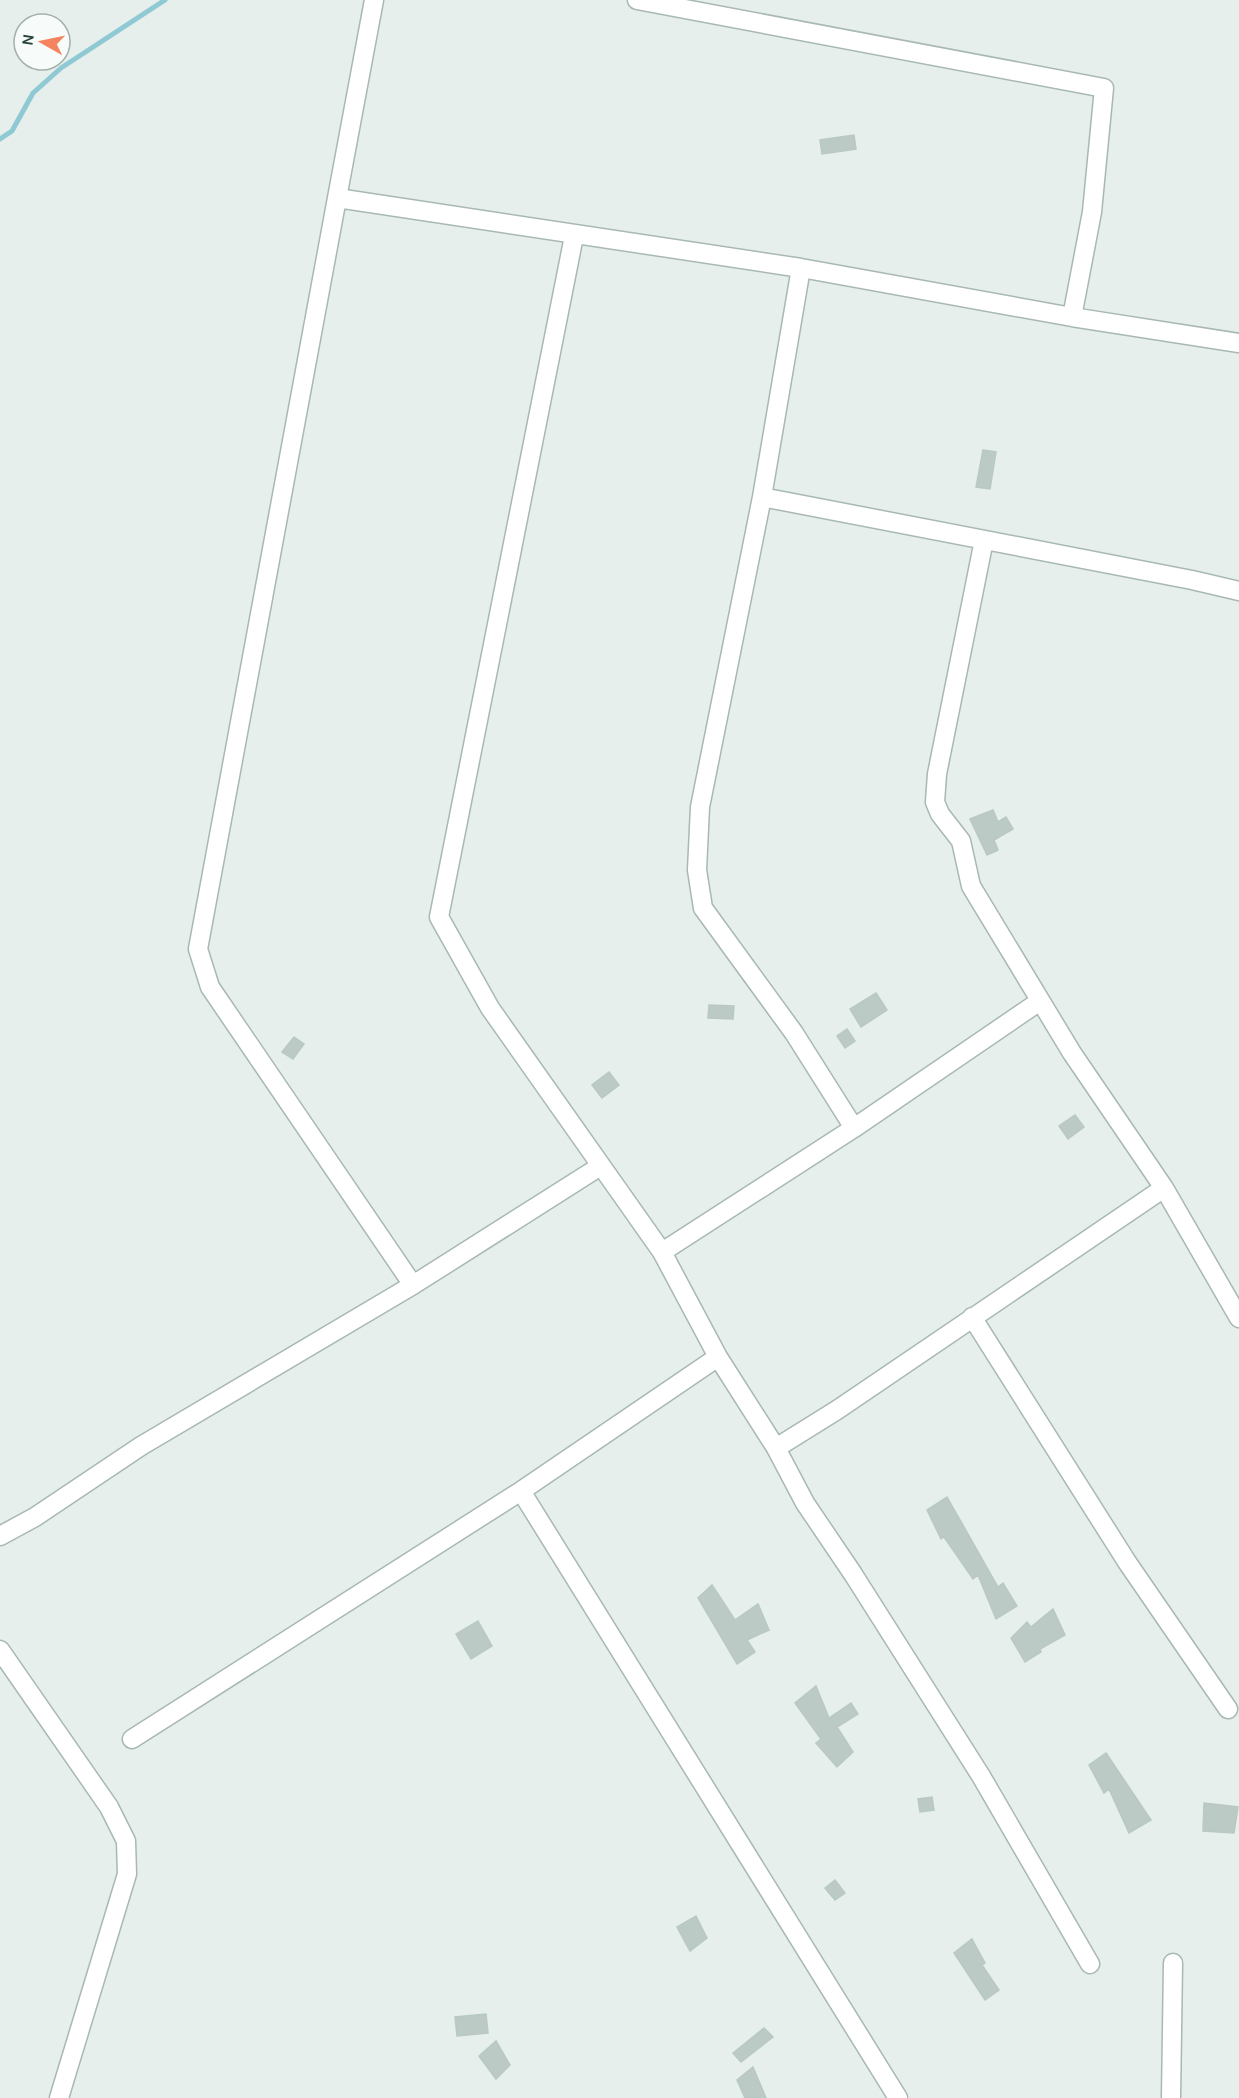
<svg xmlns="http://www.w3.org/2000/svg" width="1239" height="2098" viewBox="0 0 1239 2098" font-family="Karla,sans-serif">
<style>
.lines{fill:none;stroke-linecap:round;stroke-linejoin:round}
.stream{stroke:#8ec9d4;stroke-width:5}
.building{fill:#bbcac4;stroke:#b8c9c2;stroke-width:1.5}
.minor-casing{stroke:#a8b8b2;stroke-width:21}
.minor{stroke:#fff;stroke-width:18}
</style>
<rect width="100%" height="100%" fill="#e6efeb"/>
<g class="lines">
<path class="stream" d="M0 139 12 131 33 93 61 68 165 0"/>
</g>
<path class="building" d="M854 135 856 149 822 154 820 140Z
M983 450 996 452 990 489 976 487Z
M993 810 998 822 1006 817 1013 829 994 840 998 850 987 855 970 819Z
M876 993 887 1010 861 1027 850 1009Z
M709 1005 734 1006 733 1019 708 1018Z
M847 1029 855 1041 845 1048 837 1036Z
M294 1037 304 1044 293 1059 282 1052Z
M609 1072 619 1085 602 1098 592 1085Z
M1075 1115 1084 1127 1068 1139 1059 1126Z
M947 1497 998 1587 1003 1583 1017 1606 996 1619 978 1575 973 1579 944 1537 941 1539 927 1510Z
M712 1585 735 1620 758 1604 769 1630 747 1640 755 1652 737 1664 698 1598Z
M1053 1609 1065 1635 1040 1649 1041 1652 1025 1662 1011 1638 1027 1622 1031 1627Z
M478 1621 492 1646 471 1659 456 1634Z
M816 1686 829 1718 851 1703 858 1714 837 1727 853 1752 837 1767 816 1743 821 1739 795 1703Z
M1106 1753 1151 1820 1129 1833 1109 1789 1104 1793 1089 1765Z
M932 1797 934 1810 920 1812 918 1799Z
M1204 1803 1238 1807 1234 1833 1203 1831Z
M835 1880 845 1893 835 1900 825 1888Z
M696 1916 707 1938 690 1951 677 1927Z
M972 1939 985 1963 982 1965 999 1990 985 2000 954 1953Z
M486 2014 488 2033 457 2036 455 2017Z
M764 2028 773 2037 741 2062 733 2053Z
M496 2041 510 2065 496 2079 479 2056Z
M753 2067 766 2098H745L737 2080Z"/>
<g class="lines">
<defs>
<path id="minor" d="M637 0 1104 88 1092 212 1072 317
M337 198 374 0
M574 236 439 917 490 1008 662 1252 718 1357 776 1448 805 1503 853 1574 981 1776 1090 1964
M801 268 762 497 700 807 697 870 703 908 794 1033 854 1128
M762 497 1192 580 1239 591
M984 540 937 774 935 802 940 814 961 841 971 886 1072 1053 1164 1188 1239 1318
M662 1252 854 1128 1040 1001
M413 1285 210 987 198 949 337 198 801 268 1072 317 1239 343
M972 1317 1127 1562 1228 1709
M776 1448 837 1410 1164 1188
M521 1491 898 2098
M0 1536 35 1517 141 1446 413 1285 599 1167
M0 1650 109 1807 126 1841 127 1874 59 2098
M132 1739 521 1491 718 1357
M1171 2098 1173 1963"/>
</defs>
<use href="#minor" class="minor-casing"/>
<use href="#minor" class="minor"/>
</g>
<g transform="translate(42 42) rotate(279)"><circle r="28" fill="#f7fbf9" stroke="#a3b1ad" stroke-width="1.5"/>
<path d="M0-4.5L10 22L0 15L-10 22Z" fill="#f4845f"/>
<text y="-9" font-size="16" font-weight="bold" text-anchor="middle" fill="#24423a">N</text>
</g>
</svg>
